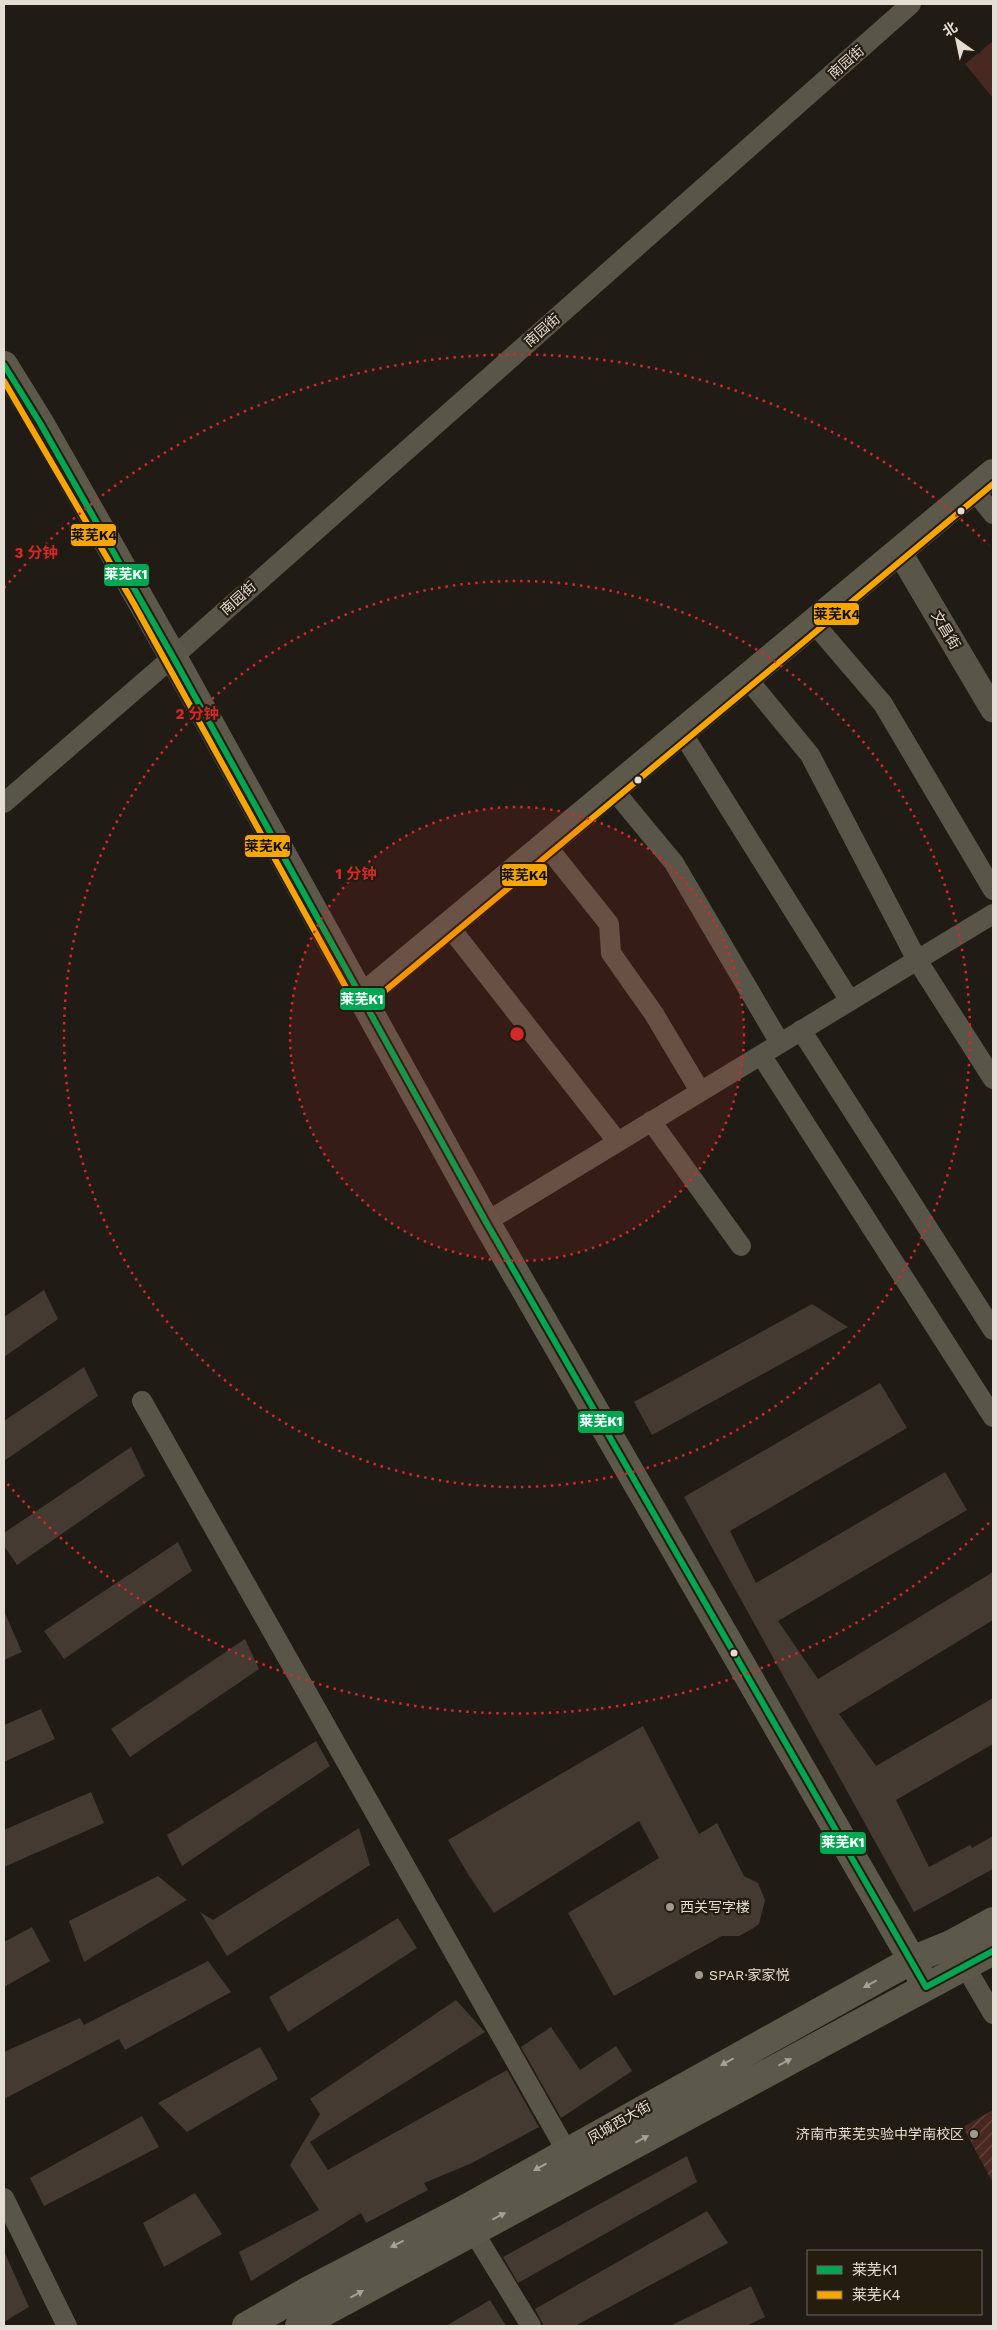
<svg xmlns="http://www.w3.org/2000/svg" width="997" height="2330" viewBox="0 0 997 2330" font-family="'Work Sans','Noto Sans SC',sans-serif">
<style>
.garden{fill:url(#garden-furrows)}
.pitch{fill:#4a2822}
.building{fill:#443a31}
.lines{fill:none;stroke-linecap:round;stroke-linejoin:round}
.minor{stroke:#595649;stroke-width:20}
.tertiary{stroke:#595649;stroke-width:25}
.secondary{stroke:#5c584a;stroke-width:28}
.bus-1-casing{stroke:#251c10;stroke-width:10}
.bus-2-casing{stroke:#251c10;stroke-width:10}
.bus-1{stroke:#00a651;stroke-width:6}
.bus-2{stroke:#f7a600;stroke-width:6}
.oneway{fill:#a6a196}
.ring{fill:none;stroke:#d62828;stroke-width:2.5;stroke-dasharray:2.5 5}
.bus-dot{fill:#e3ddd4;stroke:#251c10;stroke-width:2}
.poi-dot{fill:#9f9991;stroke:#251c10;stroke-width:2}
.labels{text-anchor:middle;stroke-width:4.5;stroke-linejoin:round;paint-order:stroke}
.street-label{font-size:14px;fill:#e3ddd4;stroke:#251c10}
.poi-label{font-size:14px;fill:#e3ddd4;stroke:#251c10;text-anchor:start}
.centre{fill:#d62828;stroke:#251c10;stroke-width:2.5}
.ring-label{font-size:15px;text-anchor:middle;font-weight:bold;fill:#d62828;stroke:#251c10;stroke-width:4.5;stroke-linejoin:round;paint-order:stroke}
.line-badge{stroke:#251c10;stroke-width:2}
.badge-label{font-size:14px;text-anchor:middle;font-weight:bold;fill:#fff}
.pale-badge-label{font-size:14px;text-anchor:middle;font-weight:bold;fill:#111}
</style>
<defs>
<pattern id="garden-furrows" width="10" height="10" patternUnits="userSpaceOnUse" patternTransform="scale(1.25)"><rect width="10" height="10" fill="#4a2822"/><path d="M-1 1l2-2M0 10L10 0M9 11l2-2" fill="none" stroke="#644741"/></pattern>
</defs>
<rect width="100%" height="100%" fill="#201b15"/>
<path class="garden" d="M993 2110V2183L963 2127Z"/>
<path class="pitch" d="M993 41V98L965 64Z"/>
<path class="building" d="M44 1290 58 1319 4 1357V1317Z
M812 1304 848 1327 652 1435 634 1402Z
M84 1367 98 1396 4 1461V1421Z
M880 1383 907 1428 730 1531 756 1583 945 1472 967 1510 778 1621 818 1679 993 1572V1620L839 1714 876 1766 993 1698V1744L896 1800 929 1867 970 1845 972 1848 993 1836V1869L914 1912 684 1497Z
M131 1447 145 1476 17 1565 4 1546V1533Z
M178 1542 192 1571 64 1659 44 1631Z
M4 1611 22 1652 4 1660Z
M245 1639 259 1669 130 1757 111 1729Z
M41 1709 55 1739 4 1762V1725Z
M643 1726 699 1834 717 1823 744 1876 758 1883 765 1900 759 1924 752 1929 739 1936H722L614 1996 568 1913 659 1858 639 1821 494 1913 468 1874 448 1840Z
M316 1741 330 1766 182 1866 167 1835Z
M91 1792 104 1823 4 1867V1830Z
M359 1828 370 1865 227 1956 200 1912 213 1920Z
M158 1876 187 1900 84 1962 69 1921Z
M398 1918 417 1948 288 2032 269 1997Z
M32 1927 50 1961 4 1987V1942Z
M208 1961 231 1992 125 2050 119 2039 4 2099V2052L80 2018 84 2025Z
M456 2000 485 2032 310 2142 328 2170 507 2070 539 2127 472 2163 424 2183 428 2190 366 2223 361 2213 251 2281 239 2252 319 2210 290 2165 320 2114 310 2099Z
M551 2027 580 2070 616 2046 632 2071 561 2118 521 2047Z
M260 2047 278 2079 187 2132 158 2103Z
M142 2116 159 2147 44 2206 30 2178Z
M687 2156 697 2182 518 2283 503 2257Z
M195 2193 222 2234 164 2267 143 2223Z
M707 2211 728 2243 575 2326H544L535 2309Z
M4 2251 29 2307 4 2322Z
M751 2286 765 2317 746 2326H670Z
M490 2300 506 2326H446Z"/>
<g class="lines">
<path class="minor" d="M973 489 993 514
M813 622 883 704 993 890
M746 677 810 755 917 960 993 1079
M681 731 850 1001
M612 788 674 863 780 1043
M4 803 173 657 911 4
M545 844 609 924 611 953 654 1014 700 1091
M448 925 617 1141
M801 1030 993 1330
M761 1055 993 1417
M651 1121 741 1246
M486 1222 993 914
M142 1401 567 2152
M959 1956 993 2014
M4 2198 67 2326
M467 2221 531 2326"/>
<path class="tertiary" d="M899 551 993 710"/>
<path class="secondary" d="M4 365 40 423 173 657 486 1222 912 1960 926 1987
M362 998 993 473
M246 2326 309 2290 461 2211 912 1960 951 1944 993 1921
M299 2326 993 1951"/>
<defs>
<path id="bus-1" d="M4 365 40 423 173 657 486 1222 926 1987 993 1951"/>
<path id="bus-2" d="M4 381 134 604 354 1002
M368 1005 993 484"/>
</defs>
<use href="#bus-1" class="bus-1-casing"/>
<use href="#bus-2" class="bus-2-casing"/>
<use href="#bus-1" class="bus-1"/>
<use href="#bus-2" class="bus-2"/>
</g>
<defs><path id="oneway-solid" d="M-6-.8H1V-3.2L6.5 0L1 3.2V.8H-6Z" transform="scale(1.25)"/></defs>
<g class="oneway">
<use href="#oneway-solid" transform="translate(870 1984) rotate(151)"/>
<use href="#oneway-solid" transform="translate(727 2062) rotate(151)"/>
<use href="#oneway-solid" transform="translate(785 2062) rotate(-28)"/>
<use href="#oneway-solid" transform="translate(642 2139) rotate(-28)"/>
<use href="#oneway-solid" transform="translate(540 2167) rotate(151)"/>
<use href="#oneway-solid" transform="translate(499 2216) rotate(-28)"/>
<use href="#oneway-solid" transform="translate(397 2244) rotate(153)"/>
<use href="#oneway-solid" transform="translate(357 2294) rotate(-29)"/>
</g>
<circle cx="517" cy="1034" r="227" fill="#d62828" fill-opacity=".12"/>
<g class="ring">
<circle cx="517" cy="1034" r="227"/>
<circle cx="517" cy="1034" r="453"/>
<path d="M989 1523A680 680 0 0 1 4 1480M4 588A680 680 0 0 1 989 545"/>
</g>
<g class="bus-dot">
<circle cx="961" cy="511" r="4.5"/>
<circle cx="638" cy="780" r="4.5"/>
<circle cx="734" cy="1653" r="4.5"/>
</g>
<g class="poi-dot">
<circle cx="670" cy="1907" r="5"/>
<circle cx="699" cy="1975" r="5"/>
<circle cx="974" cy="2134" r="5"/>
</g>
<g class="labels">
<g class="street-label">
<text transform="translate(846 62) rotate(-41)" y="5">南园街</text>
<text transform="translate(542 330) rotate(-41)" y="5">南园街</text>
<text transform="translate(238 598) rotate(-42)" y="5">南园街</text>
<text transform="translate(946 630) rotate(59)" y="5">文昌街</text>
<text transform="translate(619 2122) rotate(-30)" y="5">凤城西大街</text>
</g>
<g class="poi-label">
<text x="680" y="1912">西关写字楼</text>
<text x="709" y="1980">SPAR·家家悦</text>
<text x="964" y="2139" text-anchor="end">济南市莱芜实验中学南校区</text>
</g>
</g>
<circle cx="517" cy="1034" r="8" class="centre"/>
<g class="ring-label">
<text x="36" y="558">3 分钟</text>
<text x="197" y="719">2 分钟</text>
<text x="356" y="879">1 分钟</text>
</g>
<g class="line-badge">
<rect x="70" y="523" width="47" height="24" rx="5" fill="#f7a600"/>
<rect x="103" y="563" width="47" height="24" rx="5" fill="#00a651"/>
<rect x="813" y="602" width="47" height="24" rx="5" fill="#f7a600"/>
<rect x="244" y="834" width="47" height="24" rx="5" fill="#f7a600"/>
<rect x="501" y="863" width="47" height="24" rx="5" fill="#f7a600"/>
<rect x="339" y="987" width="47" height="24" rx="5" fill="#00a651"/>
<rect x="577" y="1410" width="48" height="24" rx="5" fill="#00a651"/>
<rect x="819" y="1831" width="48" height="24" rx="5" fill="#00a651"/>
</g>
<g class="badge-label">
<text x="126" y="579">莱芜K1</text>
<text x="362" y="1004">莱芜K1</text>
<text x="601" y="1426">莱芜K1</text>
<text x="843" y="1847">莱芜K1</text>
</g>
<g class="pale-badge-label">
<text x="94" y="540">莱芜K4</text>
<text x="837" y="619">莱芜K4</text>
<text x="268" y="851">莱芜K4</text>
<text x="524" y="880">莱芜K4</text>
</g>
<rect width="997" height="2330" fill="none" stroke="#e3ddd4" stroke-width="10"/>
<rect x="807" y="2250" width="175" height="65" fill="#251c10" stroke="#71695e"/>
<rect x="817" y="2266" width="25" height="8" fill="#00a651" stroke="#71695e"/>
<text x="852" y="2275" font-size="15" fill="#e3ddd4">莱芜K1</text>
<rect x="817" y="2291" width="25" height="8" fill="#f7a600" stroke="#71695e"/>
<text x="852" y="2300" font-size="15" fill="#e3ddd4">莱芜K4</text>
<g transform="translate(957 40) rotate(327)" stroke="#251c10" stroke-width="4" paint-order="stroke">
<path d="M0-4L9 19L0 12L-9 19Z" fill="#e3ddd4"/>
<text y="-8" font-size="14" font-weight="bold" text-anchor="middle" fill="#e3ddd4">北</text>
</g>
</svg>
